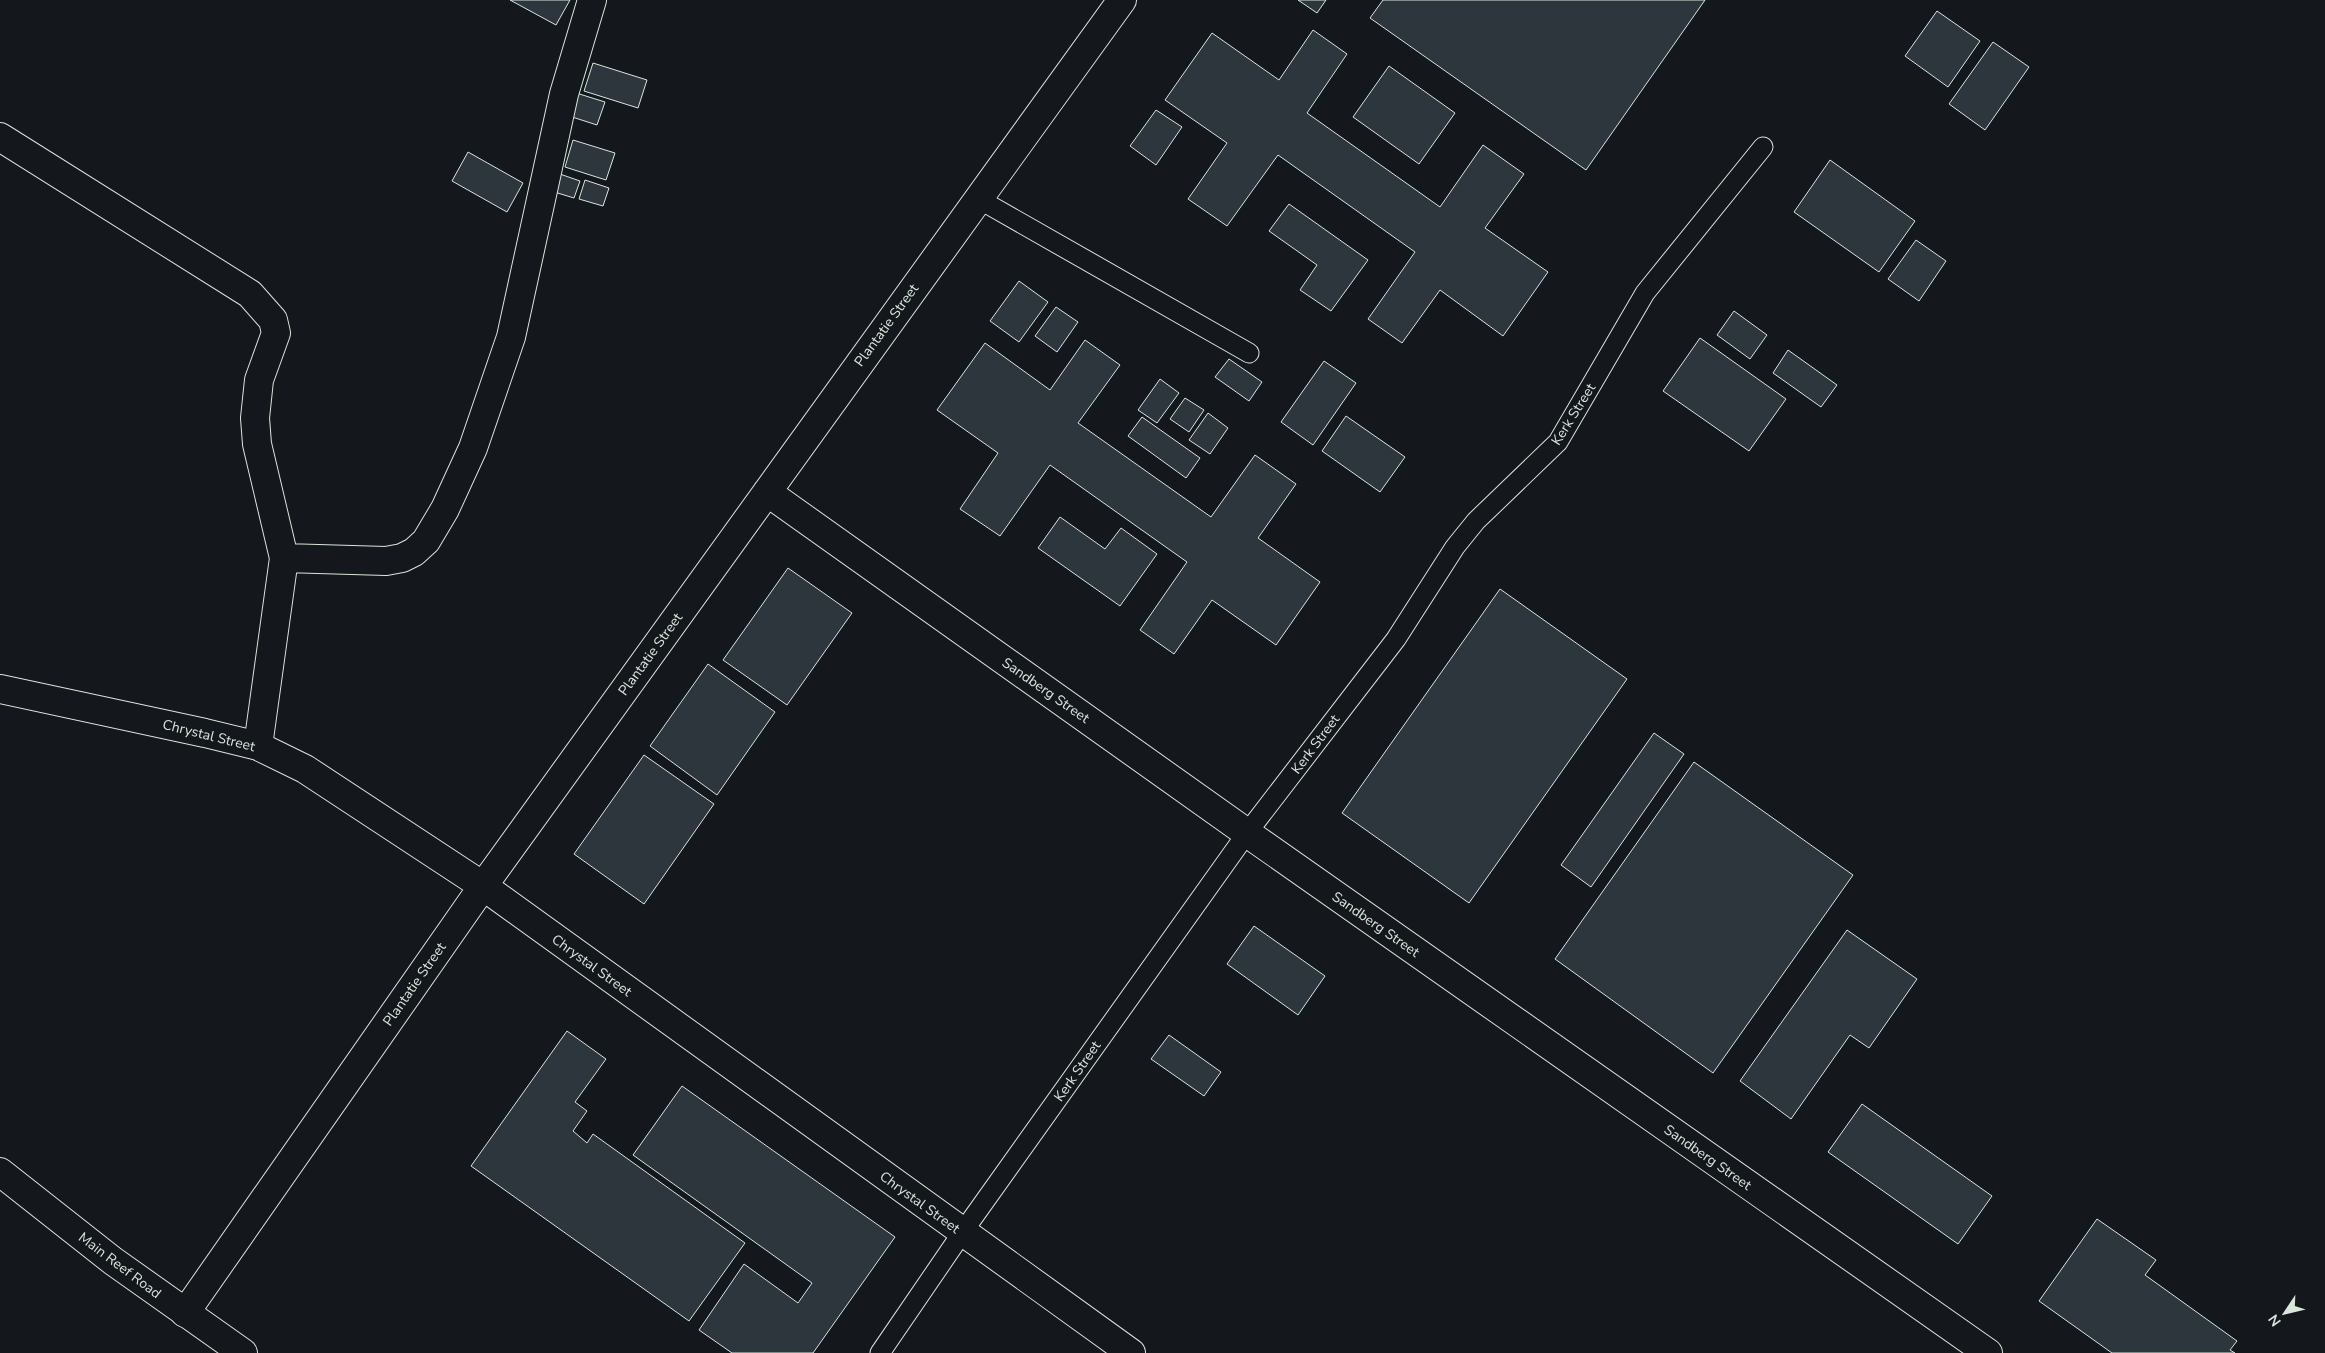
<svg xmlns="http://www.w3.org/2000/svg" width="2325" height="1353" viewBox="0 0 2325 1353" font-family="'Nunito Sans',sans-serif">
<style>
.building{fill:#2c363c;stroke:#d8e6dc}
.lines{fill:none;stroke-linecap:round;stroke-linejoin:round}
.service-casing{stroke:#d8e6dc;stroke-width:21}
.minor-casing{stroke:#d8e6dc;stroke-width:30}
.primary-casing{stroke:#d8e6dc;stroke-width:30}
.service{stroke:#14181c;stroke-width:19}
.minor{stroke:#14181c;stroke-width:28}
.primary{stroke:#14181c;stroke-width:28}
.labels{text-anchor:middle;stroke-width:4;stroke-linejoin:round;paint-order:stroke}
.street-label{font-size:14px;fill:#d8e6dc;stroke:#14181c}
</style>
<rect width="100%" height="100%" fill="#14181c"/>
<path class="building" d="M510 0H570L556 25Z
M1298 0H1326L1317 13Z
M1383 0H1705L1586 170 1370 18Z
M1937 11 1980 41 1948 87 1905 56Z
M1313 30 1347 54 1307 113 1440 207 1483 145 1524 174 1485 228 1548 272 1503 336 1440 290 1402 343 1368 319 1415 252 1278 155 1227 226 1188 199 1227 143 1165 100 1212 33 1279 80Z
M1993 42 2029 67 1985 130 1949 104Z
M593 63 647 80 638 108 584 91Z
M1389 66 1455 113 1419 164 1353 117Z
M573 92 605 102 597 125 566 115Z
M1156 110 1182 127 1156 165 1130 146Z
M573 140 615 153 606 180 565 167Z
M468 152 523 183 507 212 452 181Z
M1830 160 1915 221 1879 272 1794 212Z
M557 173 580 181 574 198 551 191Z
M585 180 609 188 603 206 579 199Z
M1289 204 1368 260 1331 311 1300 290 1317 265 1269 231Z
M1916 240 1946 261 1919 301 1888 279Z
M1019 281 1048 302 1019 342 990 321Z
M1056 307 1078 322 1057 352 1035 336Z
M1734 311 1767 335 1750 359 1717 335Z
M1700 338 1786 399 1749 451 1663 391Z
M1085 340 1120 365 1078 423 1211 517 1255 455 1296 484 1258 538 1320 582 1276 645 1212 600 1174 654 1140 630 1187 562 1050 465 1000 536 960 509 998 453 937 410 985 343 1050 390Z
M1788 350 1837 385 1821 407 1773 373Z
M1229 359 1262 382 1249 401 1215 377Z
M1324 361 1356 383 1313 445 1281 422Z
M1160 379 1179 393 1157 423 1138 410Z
M1185 398 1204 410 1189 432 1170 419Z
M1208 413 1228 428 1210 454 1189 440Z
M1346 416 1405 457 1380 492 1322 451Z
M1142 417 1200 458 1186 478 1128 436Z
M1060 517 1105 549 1121 528 1157 554 1120 606 1038 548Z
M788 568 852 613 787 705 723 660Z
M1500 589 1627 679 1469 903 1342 813Z
M708 664 775 712 717 795 650 746Z
M1654 733 1684 754 1591 887 1561 865Z
M644 755 714 804 644 904 574 854Z
M1694 762 1853 875 1713 1073 1555 959Z
M1254 926 1325 976 1298 1015 1227 964Z
M1847 930 1917 979 1869 1048 1850 1035 1791 1119 1740 1081Z
M567 1031 606 1059 575 1102 587 1111 573 1131 587 1143 593 1134 745 1243 689 1321 471 1166Z
M1169 1035 1221 1072 1204 1096 1151 1059Z
M682 1086 895 1237 813 1353H732L699 1330 744 1264 798 1303 812 1283 633 1155Z
M1862 1104 1992 1196 1958 1244 1828 1152Z
M2097 1219 2156 1260 2145 1275 2237 1341 2230 1350 2235 1353H2112L2039 1301Z"/>
<g class="lines">
<defs>
<path id="service" d="M977 198 1249 353
M880 1353 962 1233 1247 833 1396 639 1455 547 1476 521 1558 442 1645 293 1763 147"/>
<path id="minor" d="M0 137 250 294 273 320 276 333 259 380 255 418 257 444 284 558 258 746
M767 492 1247 833 1988 1353
M284 558 386 561 402 558 414 552 426 541 445 509 473 448 511 337 564 94 592 0
M0 689 205 733 258 746 305 769 483 886 1131 1353
M185 1313 483 886 1122 0"/>
<path id="primary" d="M0 1172 113 1261 243 1353"/>
</defs>
<use href="#service" class="service-casing"/>
<use href="#minor" class="minor-casing"/>
<use href="#primary" class="primary-casing"/>
<use href="#service" class="service"/>
<use href="#minor" class="minor"/>
<use href="#primary" class="primary"/>
</g>
<g class="labels">
<g class="street-label">
<text transform="translate(886 325) rotate(-54)" y="5">Plantatie Street</text>
<text transform="translate(1573 414) rotate(-58)" y="5">Kerk Street</text>
<text transform="translate(650 654) rotate(-54)" y="5">Plantatie Street</text>
<text transform="translate(1046 690) rotate(35)" y="5">Sandberg Street</text>
<text transform="translate(209 735) rotate(14)" y="5">Chrystal Street</text>
<text transform="translate(1315 744) rotate(-53)" y="5">Kerk Street</text>
<text transform="translate(1376 924) rotate(35)" y="5">Sandberg Street</text>
<text transform="translate(592 965) rotate(36)" y="5">Chrystal Street</text>
<text transform="translate(414 984) rotate(-55)" y="5">Plantatie Street</text>
<text transform="translate(1077 1071) rotate(-55)" y="5">Kerk Street</text>
<text transform="translate(1708 1157) rotate(35)" y="5">Sandberg Street</text>
<text transform="translate(920 1202) rotate(36)" y="5">Chrystal Street</text>
<text transform="translate(120 1265) rotate(37)" y="5">Main Reef Road</text>
</g>
</g>
<g transform="translate(2285 1313) rotate(235)" stroke="#14181c" stroke-width="4" paint-order="stroke">
<path d="M0-4L9 19L0 12L-9 19Z" fill="#d8e6dc"/>
<text y="-8" font-size="14" font-weight="bold" text-anchor="middle" fill="#d8e6dc">N</text>
</g>
</svg>
